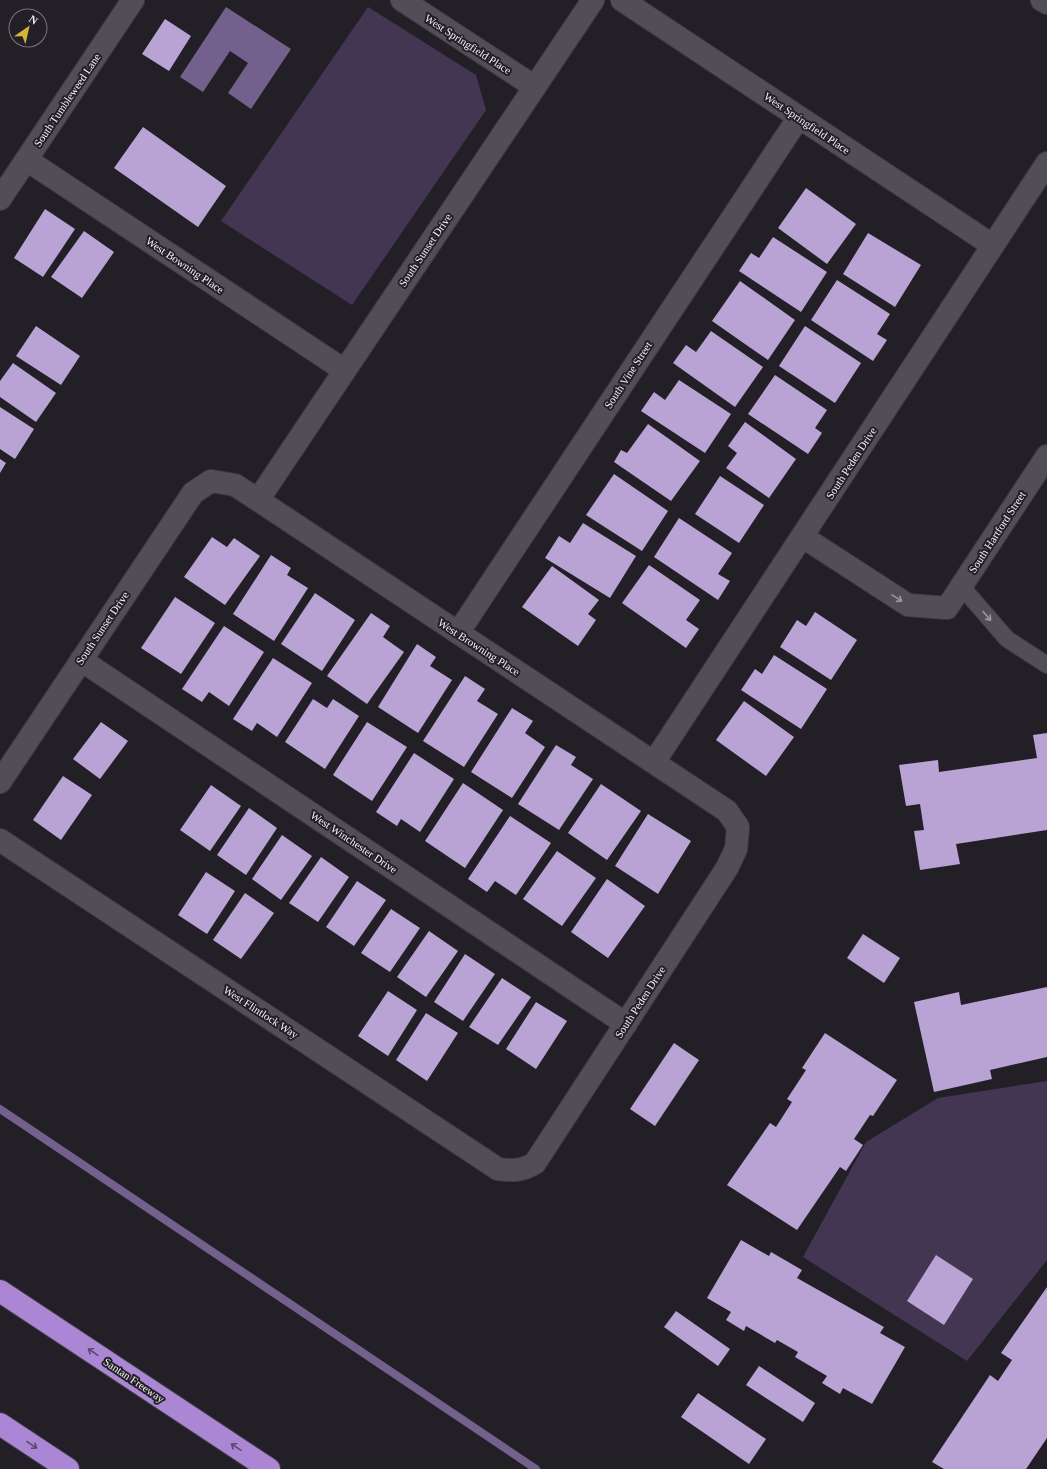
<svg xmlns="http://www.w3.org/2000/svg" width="1047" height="1469" viewBox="0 0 1047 1469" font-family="Georgia,serif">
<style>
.green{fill:#433653}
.water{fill:#74608c}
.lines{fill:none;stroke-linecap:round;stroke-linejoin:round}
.stream{stroke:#74608c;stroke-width:8}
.building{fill:#b9a3d4}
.service-casing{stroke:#3f3c43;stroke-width:18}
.minor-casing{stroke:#3f3c43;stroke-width:24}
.motorway-casing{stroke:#3f3c43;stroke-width:24}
.service{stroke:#514e57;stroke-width:16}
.minor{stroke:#514e57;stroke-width:22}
.motorway{stroke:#aa86d4;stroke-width:22}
.oneway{stroke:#9a979f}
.oneway2{stroke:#59486c}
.labels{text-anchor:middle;stroke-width:4;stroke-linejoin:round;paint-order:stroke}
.street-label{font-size:11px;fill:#f4f1f7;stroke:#231f27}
</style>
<rect width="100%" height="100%" fill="#231f27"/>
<path class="green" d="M368 7 476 75 486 110 352 305 221 221Z
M1047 1081V1260L967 1361 803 1257 866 1142 938 1098Z"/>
<path class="water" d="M226 7 291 49 251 109 228 93 248 63 230 51 203 92 180 77Z"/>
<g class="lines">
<path class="stream" d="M0 1109 536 1469"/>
</g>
<path class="building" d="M165 19 191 36 169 71 142 54Z
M143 127 226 186 198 227 114 168Z
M806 188 856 224 827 264 778 228Z
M45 209 75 229 43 277 14 258Z
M84 231 114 252 82 298 51 277Z
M868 233 921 265 895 307 843 274Z
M773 237 827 272 801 312 739 271 751 253 759 258Z
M837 280 890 314 877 334 887 340 873 361 811 320Z
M740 281 795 320 768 360 712 321Z
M36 326 80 356 61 385 16 356Z
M805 326 861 363 835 403 779 366Z
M711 331 763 367 735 407 673 363 686 345 696 352Z
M13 363 56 393 36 422 0 397V381Z
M775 375 827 410 815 428 822 433 808 454 748 414Z
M679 380 731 414 705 453 641 411 654 392 665 400Z
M0 407 34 429 15 459 0 449Z
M745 422 796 459 769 498 726 468 737 453 728 446Z
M648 424 700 461 671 501 614 462 621 450 627 453Z
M0 459 6 463 0 473Z
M614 474 668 511 642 551 586 515Z
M720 476 764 505 739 543 695 514Z
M679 518 732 553 718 574 730 581 718 600 654 557Z
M583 523 636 556 610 598 545 558 559 536 570 543Z
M212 537 227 547 234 538 260 556 225 605 184 577Z
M271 555 291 568 287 575 308 588 274 641 233 614Z
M649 565 700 600 686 620 699 629 686 648 622 603Z
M552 566 599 600 588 614 596 620 578 646 522 607Z
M315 593 355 620 322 671 281 644Z
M175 597 215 623 181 674 141 648Z
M815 612 857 640 831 680 780 647 797 620 806 626Z
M371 613 390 626 383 637 404 652 367 704 327 676Z
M224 626 264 652 229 706 209 692 202 702 182 689Z
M417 644 436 657 430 666 452 680 418 733 378 707Z
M774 655 827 689 801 729 741 690 755 669 762 674Z
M273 658 312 683 277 737 257 723 252 731 233 719Z
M465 676 485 689 477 701 498 714 464 767 423 741Z
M313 699 327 708 333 699 359 716 325 769 285 742Z
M744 701 794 737 766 776 716 740Z
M512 708 533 721 525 733 545 747 512 798 471 772Z
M101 722 128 741 100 779 73 759Z
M367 722 407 747 372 801 333 775Z
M1047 733V830L956 844 960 864 920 870 914 831 924 830 920 804 906 806 899 765 938 760 939 772 1037 758 1033 735Z
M556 745 576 757 571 765 593 779 559 830 518 804Z
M414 753 454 779 420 832 401 819 397 826 376 812Z
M63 776 92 795 61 840 33 820Z
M463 783 503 810 465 868 425 841Z
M601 784 641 811 607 860 568 833Z
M211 785 241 806 210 851 180 830Z
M249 808 277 828 246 875 217 855Z
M648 814 691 841 658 894 615 866Z
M510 816 551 843 516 895 495 881 487 892 468 879Z
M282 835 312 856 281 900 252 879Z
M557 851 596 878 562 926 523 899Z
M321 857 349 877 318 922 289 903Z
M206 872 235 891 207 934 178 915Z
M607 879 645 906 608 958 571 932Z
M357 881 386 900 354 946 326 927Z
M245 893 274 913 241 959 213 940Z
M391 909 420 928 390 972 361 953Z
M429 931 458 951 426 997 397 977Z
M863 934 900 958 884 983 847 958Z
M465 954 495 974 463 1021 434 1002Z
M502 978 531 997 498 1045 469 1027Z
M1047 987V1057L990 1070 992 1079 934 1092 914 1002 959 992 961 1005Z
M388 991 417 1010 388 1056 358 1036Z
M536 1002 567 1021 536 1069 506 1049Z
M426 1013 458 1033 427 1081 396 1060Z
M825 1033 897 1080 873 1116 870 1115 854 1139 863 1145 846 1171 840 1167 797 1230 727 1185 770 1123 776 1127 792 1102 787 1099 806 1070 802 1068Z
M674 1043 699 1060 655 1126 630 1109Z
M741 1240 769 1256 771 1252 802 1270 797 1278 884 1327 880 1333 905 1347 872 1404 843 1388 840 1394 822 1383 827 1376 795 1357 798 1352 777 1340 775 1343 746 1326 744 1331 726 1320 731 1312 707 1298Z
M936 1255 973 1279 944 1325 907 1301Z
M1047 1287V1438L1026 1469H944L932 1462 990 1375 998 1381 1012 1360 1001 1353Z
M676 1311 730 1349 718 1366 664 1327Z
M759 1366 815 1403 803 1422 746 1385Z
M698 1393 766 1439 749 1464 681 1417Z"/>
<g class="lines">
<defs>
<path id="service" d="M962 587 1007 639 1047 665"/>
<path id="minor" d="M402 0 535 87
M622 0 992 245
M1042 0 1047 3
M27 160 344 370
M0 199 133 0
M258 500 593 0
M803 537 908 605 947 608 1047 456
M458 633 799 117
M81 660 626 1024
M654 762 1047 163
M0 782 193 493 211 481 235 485 258 500 727 811 738 827 736 849 727 868 535 1163C522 1171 513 1171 498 1169L0 840"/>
<path id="motorway" d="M0 1291 269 1469
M0 1424 68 1469"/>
</defs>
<use href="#service" class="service-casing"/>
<use href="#minor" class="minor-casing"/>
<use href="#motorway" class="motorway-casing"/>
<use href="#service" class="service"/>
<use href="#minor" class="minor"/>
<use href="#motorway" class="motorway"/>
</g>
<defs><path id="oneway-shaft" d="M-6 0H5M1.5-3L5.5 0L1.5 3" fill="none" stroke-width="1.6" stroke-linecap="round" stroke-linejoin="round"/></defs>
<g class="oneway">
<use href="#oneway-shaft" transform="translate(897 598) rotate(32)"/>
<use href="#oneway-shaft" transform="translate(987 616) rotate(49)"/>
</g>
<g class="oneway2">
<use href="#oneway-shaft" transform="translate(93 1352) rotate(-146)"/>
<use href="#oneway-shaft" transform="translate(32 1445) rotate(34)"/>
<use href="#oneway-shaft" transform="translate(236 1447) rotate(-146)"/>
</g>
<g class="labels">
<g class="street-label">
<text transform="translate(468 44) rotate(33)" y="4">West Springfield Place</text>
<text transform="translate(67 100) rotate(-56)" y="4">South Tumbleweed Lane</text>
<text transform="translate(807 123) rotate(34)" y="4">West Springfield Place</text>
<text transform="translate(425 250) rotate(-56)" y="4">South Sunset Drive</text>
<text transform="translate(185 265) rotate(34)" y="4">West Bowning Place</text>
<text transform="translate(628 375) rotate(-57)" y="4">South Vine Street</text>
<text transform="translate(851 463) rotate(-57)" y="4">South Peden Drive</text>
<text transform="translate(997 532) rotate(-57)" y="4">South Hartford Street</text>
<text transform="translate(102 628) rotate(-56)" y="4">South Sunset Drive</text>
<text transform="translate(479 647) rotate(33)" y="4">West Browning Place</text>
<text transform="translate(354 842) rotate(34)" y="4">West Winchester Drive</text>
<text transform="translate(640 1002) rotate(-57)" y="4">South Peden Drive</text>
<text transform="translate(261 1012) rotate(33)" y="4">West Flintlock Way</text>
<text transform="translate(134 1380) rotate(34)" y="4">Santan Freeway</text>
</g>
</g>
<g transform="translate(28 28) rotate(34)"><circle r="19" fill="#231f27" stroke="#77737a"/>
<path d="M0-3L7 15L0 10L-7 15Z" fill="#d5b535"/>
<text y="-6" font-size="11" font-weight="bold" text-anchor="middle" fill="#f4f1f7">N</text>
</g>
</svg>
